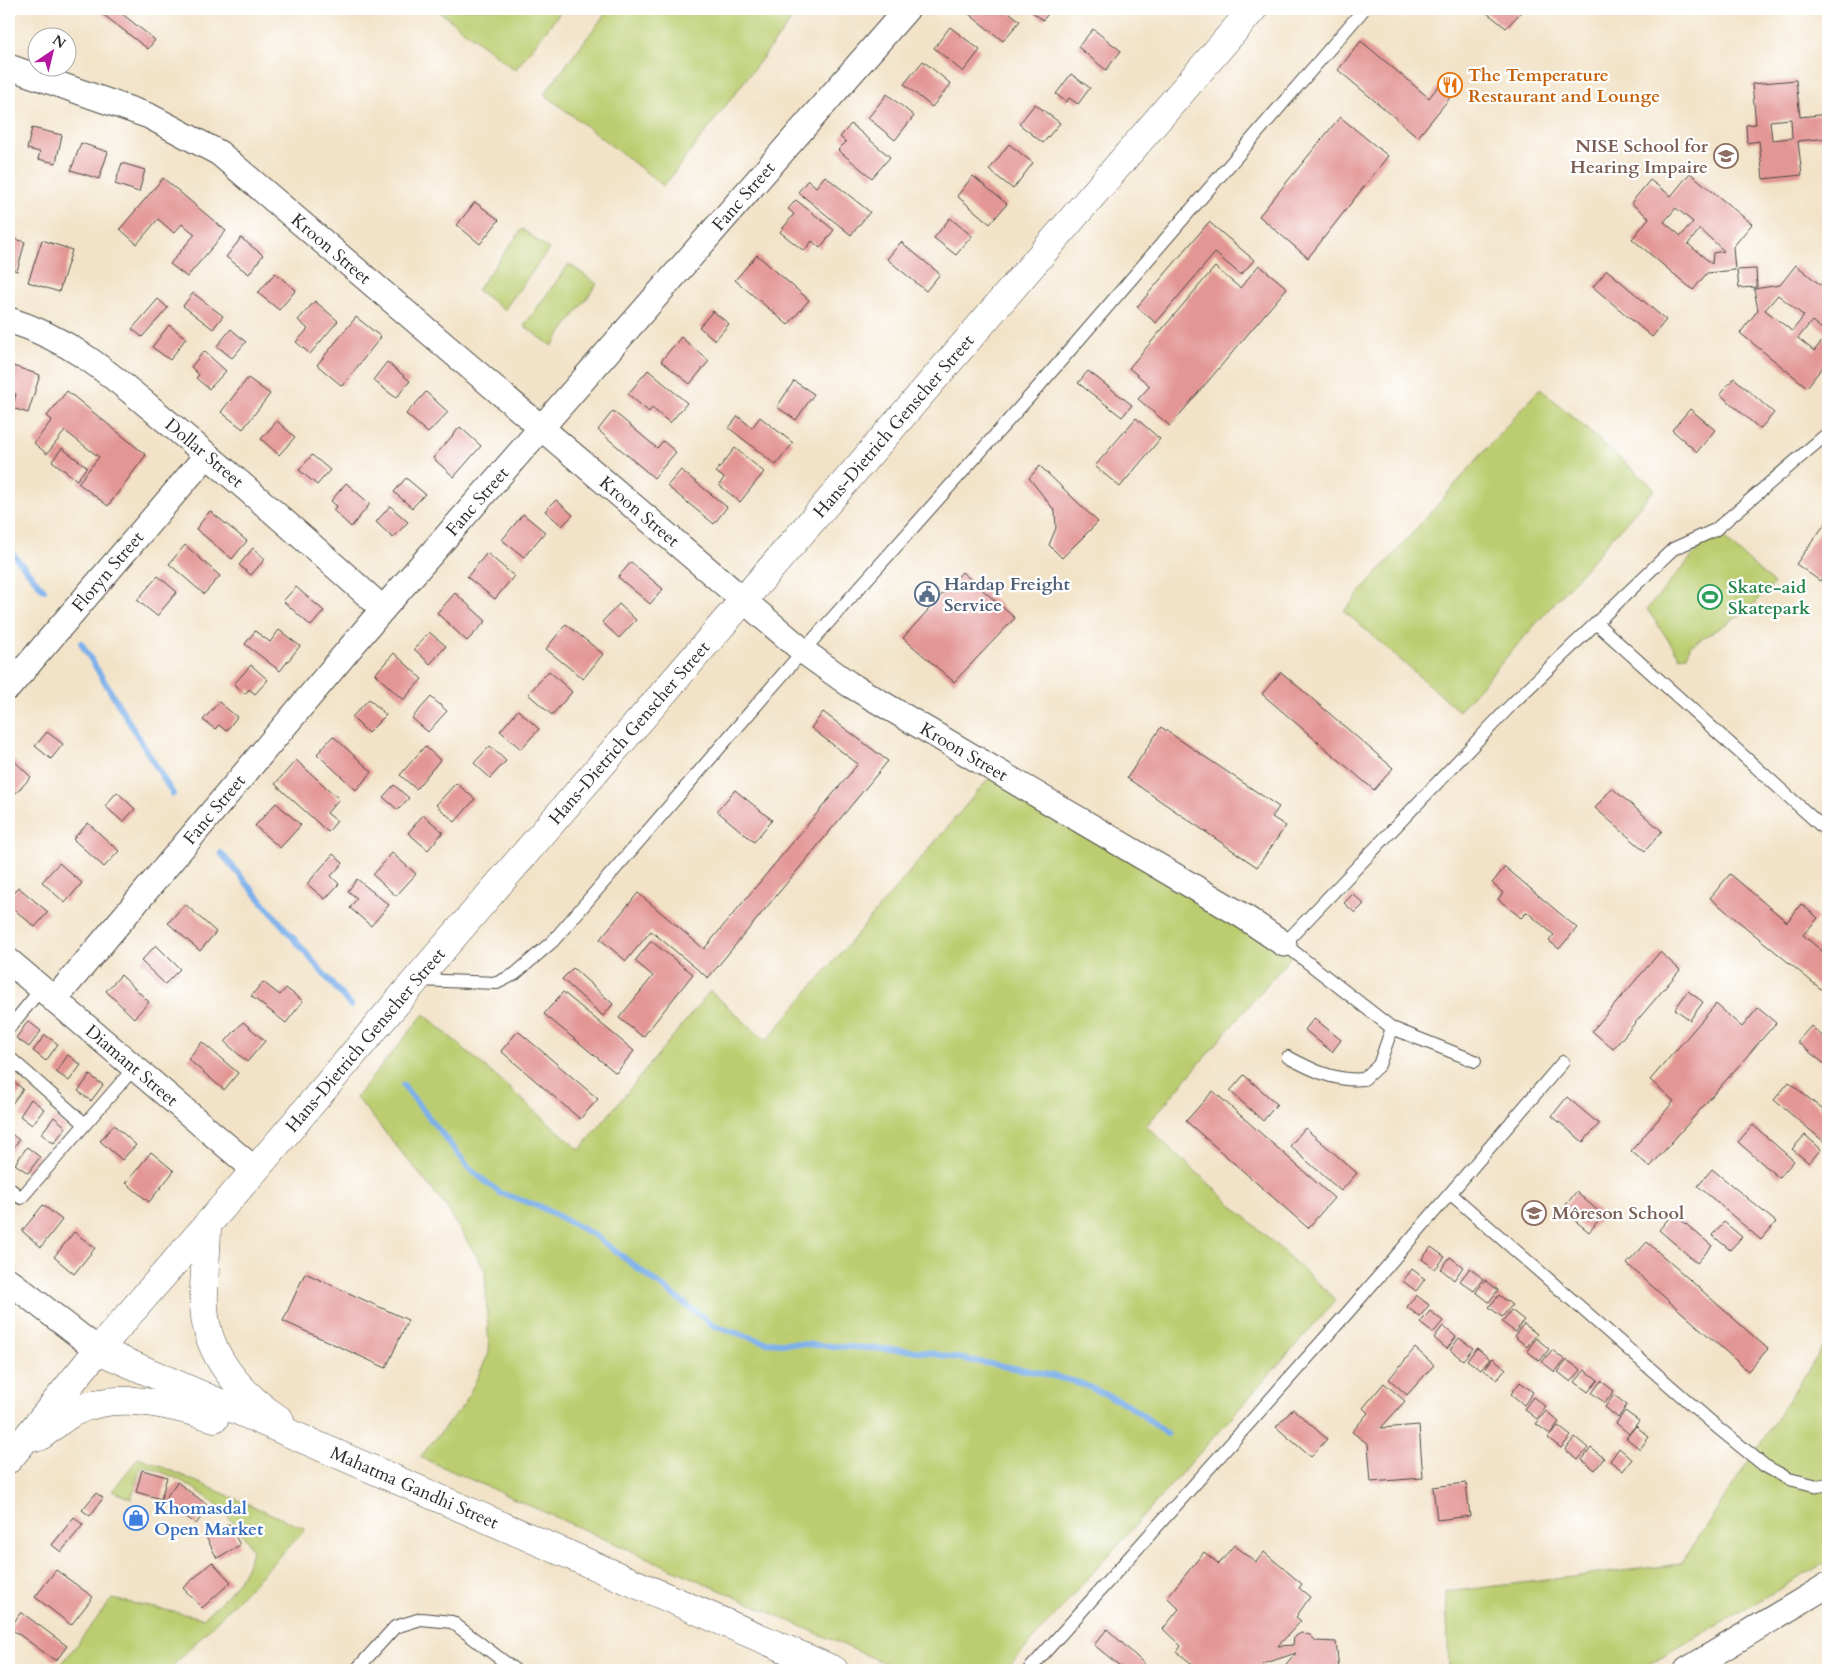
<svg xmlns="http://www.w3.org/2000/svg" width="1837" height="1679" viewBox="0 0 1837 1679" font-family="Cardo,serif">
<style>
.green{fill:#bbcd6f;stroke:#737c4d}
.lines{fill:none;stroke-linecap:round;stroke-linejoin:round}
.stream{stroke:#7db0ea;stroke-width:6}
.building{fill:#e39795;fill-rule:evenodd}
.lane-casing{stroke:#494743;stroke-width:14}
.street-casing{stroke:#494743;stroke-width:27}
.secondary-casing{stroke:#494743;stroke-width:29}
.lane{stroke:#fff;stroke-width:12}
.street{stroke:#fff;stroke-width:25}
.secondary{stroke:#fff;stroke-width:28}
.labels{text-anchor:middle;stroke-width:4.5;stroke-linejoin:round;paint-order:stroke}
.food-label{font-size:18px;font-weight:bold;fill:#c56008;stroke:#fff;text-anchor:start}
.education-label{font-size:18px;font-weight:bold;fill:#785e54;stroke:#fff;text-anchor:end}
.street-label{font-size:18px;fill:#2b2b2b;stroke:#fff}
.service-label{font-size:18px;font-weight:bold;fill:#4e5e75;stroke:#fff;text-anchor:start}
.leisure-label{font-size:18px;font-weight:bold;fill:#27864d;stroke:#fff;text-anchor:start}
.shop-label{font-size:18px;font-weight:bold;fill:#366cbe;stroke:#fff;text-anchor:start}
</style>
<rect width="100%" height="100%" fill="#fff"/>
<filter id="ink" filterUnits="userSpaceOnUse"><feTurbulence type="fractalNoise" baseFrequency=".02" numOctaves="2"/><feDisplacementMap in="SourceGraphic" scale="10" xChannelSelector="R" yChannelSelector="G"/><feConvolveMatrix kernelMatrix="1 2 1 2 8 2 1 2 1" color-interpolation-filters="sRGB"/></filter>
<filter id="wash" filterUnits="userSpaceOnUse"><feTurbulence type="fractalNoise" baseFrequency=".0096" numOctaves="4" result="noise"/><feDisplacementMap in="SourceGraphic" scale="20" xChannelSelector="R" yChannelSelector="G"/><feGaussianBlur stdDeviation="1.12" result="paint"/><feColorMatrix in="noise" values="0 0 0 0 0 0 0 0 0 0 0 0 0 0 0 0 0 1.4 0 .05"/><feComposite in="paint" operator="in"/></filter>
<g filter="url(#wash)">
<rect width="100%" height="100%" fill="#f2e3c8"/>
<path class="green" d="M436 9H563L515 70Z
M609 9H800L664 186 544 94Z
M522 229 549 249 504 310 477 290Z
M569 264 597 284 552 346 524 326Z
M1540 388 1655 489 1459 711 1344 611Z
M1715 530 1774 584 1747 611 1690 646 1688 655 1680 657 1647 609Z
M996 770 1294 953 1146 1126 1336 1300 1006 1670H900L420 1457 465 1403 489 1353 485 1270 445 1205 356 1097 424 1014 580 1150 710 991 766 1041Z
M1828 1340V1561L1639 1670H1449L1446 1592 1681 1564Z
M139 1457 306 1529 169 1670H57L112 1599 203 1618C225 1598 245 1580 252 1550 232 1510 185 1475 141 1466L131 1499 112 1491Z"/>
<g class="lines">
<path class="stream" d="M9 550 44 590
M81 643 173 794
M221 853 351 1006
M403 1085 471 1170 500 1193 539 1206 594 1235 714 1326 765 1342 917 1351 1037 1372 1080 1383 1129 1405 1167 1434"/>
</g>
<g id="blocks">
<path class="building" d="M96 9H116L155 40 148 49Z
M967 9H1005L1020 21 1003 41 965 11Z
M1028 9H1052L1043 20Z
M1482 9H1524L1506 28Z
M950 27 980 50 963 72 934 48Z
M1093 29 1121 51 1106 70 1078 47Z
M1361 41 1429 98 1440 84 1453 94 1418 137 1338 70Z
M923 61 951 84 932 107 904 84Z
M1071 74 1090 88 1078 104 1069 98 1066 102 1056 94Z
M1796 80 1800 117 1828 114V138L1798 141 1802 175 1763 179 1759 141 1747 143 1746 125 1756 124 1752 84ZM1791 119 1792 138 1772 140 1770 121Z
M887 94 914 116 895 140 868 118Z
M1035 104 1060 123 1043 143 1019 124Z
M9 116 14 117 9 133Z
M1340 117 1388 156 1308 258 1259 216Z
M851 124 890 157 872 178 838 150 846 142 840 137Z
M32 128 62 135 56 163 38 159 40 152 27 149Z
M81 143 108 152 99 179 71 170Z
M1009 144 1033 163 1013 189 989 170Z
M122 163 145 170 139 192 115 184Z
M1690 173 1752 224 1733 247 1735 270 1707 273 1693 290 1632 239 1649 218 1631 203 1650 180 1671 196ZM1676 208 1693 222 1681 236 1664 222ZM1700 229 1724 251 1713 253 1712 264 1688 244Z
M825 176 870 212 851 235 798 192 808 180 816 187Z
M973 176 1007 204 990 224 957 196Z
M163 178 226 231 187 277 170 264 195 234 182 224 174 233 158 219 137 244 120 229Z
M796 200 834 230 820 248 812 241 804 251 780 232 794 214 788 209Z
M475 202 499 220 480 244 457 225Z
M950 218 972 236 956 255 934 238Z
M1209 222 1254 260 1241 275 1215 253 1156 323 1137 307Z
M9 237 25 242 17 271 9 268Z
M241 238 263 255 249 274 226 257Z
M42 240 72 250 59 292 28 282Z
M901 242 940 274 926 291 887 259Z
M757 255 809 300 788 325 735 280Z
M1259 265 1287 288 1170 426 1138 399 1150 386 1129 368 1215 267 1240 288Z
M1796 265 1828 291V365L1826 363 1807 387 1740 333 1758 310 1754 289 1780 285ZM1778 295 1804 316 1792 331 1765 310ZM1812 321 1828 334 1814 351 1798 338Z
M1756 269 1757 287 1739 288 1737 270Z
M1607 270 1666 320 1652 337 1593 287Z
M275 273 296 290 279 310 258 293Z
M193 293 223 316 213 329 183 306Z
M158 299 168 308 142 337 132 329Z
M315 301 338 321 310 354 296 342 308 329 298 320Z
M713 311 729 324 715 340 699 327Z
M356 317 381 337 342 386 317 365Z
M169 325 186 338 170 360 152 347Z
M231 329 246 342 232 358 217 346Z
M681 337 709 361 690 384 661 361Z
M204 351 226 371 209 389 196 378 199 375 191 367Z
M387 362 410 381 396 398 373 380Z
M13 366 40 375 28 413 12 408 16 394 9 391V381Z
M648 370 687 403 670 423 652 408 649 412 628 394Z
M1088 371 1132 405 1122 417 1078 383Z
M248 378 270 394 243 429 221 412Z
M1734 378 1774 413 1760 429 1720 394Z
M794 381 814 394 796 420 777 407Z
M67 391 146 455 108 506 78 483 99 457 65 431 47 454 34 443 52 420 47 416Z
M426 392 448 412 428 433 406 414Z
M1690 409 1715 430 1697 452 1672 430Z
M613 411 657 448 663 441 676 452 654 478 598 430Z
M738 416 752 428 760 417 793 443 776 465 729 428Z
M1136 418 1160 439 1120 487 1095 466Z
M277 421 295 437 279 455 261 439Z
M460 427 481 446 454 477 433 458Z
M62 448 87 467 77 480 52 461Z
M735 448 764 472 740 502 719 485 724 478 716 472Z
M312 455 330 470 317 485 299 470Z
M1040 466 1098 522 1062 558 1049 545 1056 528 1055 511 1029 478Z
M681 470 727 507 714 524 667 486Z
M406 478 425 494 412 508 394 492Z
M346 483 370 504 351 527 333 510 337 506 331 501Z
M556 500 573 515 562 526 545 511Z
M390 506 408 522 393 538 376 522Z
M210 511 247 541 232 559 196 529Z
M523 514 545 532 524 557 502 540Z
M1827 521 1828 570 1820 581 1796 564Z
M185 545 220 576 204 594 169 564Z
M253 548 265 559 251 575 239 565Z
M487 553 514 576 495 599 467 577Z
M631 562 663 589 650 604 618 577Z
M962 572 1015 618 954 682 903 638Z
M158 576 177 592 157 616 137 600Z
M296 587 324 611 311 626 283 601Z
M455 593 486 621 467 641 437 613Z
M619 604 636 620 619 638 602 622Z
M566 624 603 654 583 679 546 649Z
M279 630 300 646 280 671 245 644 255 631 270 642Z
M429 632 446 646 430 664 414 649Z
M394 653 422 679 403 700 375 674Z
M251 665 268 680 255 694 249 689 245 694 234 684Z
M549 671 572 692 552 715 528 694Z
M1281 672 1393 768 1374 790 1262 694Z
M431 697 447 711 428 732 412 718Z
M369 699 386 715 368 733 352 717Z
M219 702 237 717 226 731 219 725 215 729 203 720Z
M518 710 539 729 521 749 500 731Z
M823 712 888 761 708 978 651 931 626 961 600 939 638 893 704 949 858 764 811 728Z
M1161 727 1279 807 1272 817 1286 826 1257 867 1127 778Z
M47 732 63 744 51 759 35 746Z
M333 736 372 772 356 790 317 754Z
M425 746 440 760 416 789 400 775Z
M490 746 506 761 490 778 474 763Z
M10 757 31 777 16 793 9 787Z
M296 760 339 799 327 813 337 821 328 832 275 784Z
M456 783 475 799 455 822 436 805Z
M394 785 409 798 398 810 383 797Z
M1612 788 1662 831 1645 851 1595 808Z
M735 790 772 820 754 842 717 811Z
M117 792 135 809 123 822 105 806Z
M276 803 301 825 280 848 255 826Z
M423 815 443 832 428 850 408 833Z
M88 823 119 851 104 867 73 839Z
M392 853 416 874 396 896 373 875Z
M333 854 343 863 331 876 339 884 325 899 307 884Z
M59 863 82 883 65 903 42 882Z
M1505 867 1577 928 1559 949 1549 941 1554 935 1527 912 1521 918 1498 899 1503 893 1492 883Z
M1730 874 1787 922 1801 904 1818 918 1803 935 1828 956V995L1710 898Z
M357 879 389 905 371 926 350 908 357 898 348 891Z
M18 887 48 912 35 927 9 905V899Z
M1353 894 1364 904 1355 913 1344 903Z
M185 904 216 932 200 951 168 923Z
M651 941 693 974 643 1037 619 1018 653 976 635 961Z
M156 945 180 969 165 984 141 961Z
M1660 952 1680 970 1613 1049 1592 1031Z
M573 968 613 1004 603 1016 562 979Z
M121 975 149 1002 134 1018 106 991Z
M263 982 280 995 286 988 303 1001 286 1023 251 996Z
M1688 991 1703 1002 1690 1020 1675 1009Z
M563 992 634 1051 616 1073 544 1014Z
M1716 1004 1742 1027 1758 1008 1776 1023 1650 1167 1631 1151 1674 1101 1650 1080Z
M1314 1018 1341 1040 1332 1052 1305 1030Z
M28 1021 41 1031 29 1047 16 1038Z
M243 1022 265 1041 247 1062 225 1042Z
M1811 1026 1828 1041V1067L1797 1042Z
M518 1031 598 1099 580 1119 501 1051Z
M45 1035 58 1044 46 1061 33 1051Z
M202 1042 238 1073 224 1090 188 1059Z
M68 1055 81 1065 69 1081 56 1072Z
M90 1075 103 1085 91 1101 78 1091Z
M1244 1075 1277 1104 1263 1121 1230 1091Z
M10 1079 23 1089 11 1105 9 1104Z
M1789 1082 1828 1114V1145L1774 1100Z
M1213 1091 1334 1198 1308 1228 1186 1121Z
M1567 1097 1599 1124 1583 1142 1552 1116Z
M31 1099 44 1109 32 1125 20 1116Z
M54 1117 66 1127 54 1143 41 1134Z
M114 1125 136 1145 122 1160 100 1141Z
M1753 1125 1794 1161 1779 1178 1738 1142Z
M1305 1128 1357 1173 1341 1191 1290 1146Z
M9 1132 19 1140 9 1154Z
M1805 1135 1821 1149 1809 1163 1792 1149Z
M27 1147 40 1157 28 1173 15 1164Z
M151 1152 174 1171 149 1202 126 1183Z
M1712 1169 1776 1222 1761 1240 1698 1186Z
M1576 1192 1603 1215 1589 1232 1562 1210Z
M43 1205 62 1220 41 1247 22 1231Z
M1673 1213 1712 1246 1697 1263 1659 1230Z
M1724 1222 1742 1237 1730 1250 1712 1235Z
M74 1232 95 1248 74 1274 54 1257Z
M1647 1242 1768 1349 1748 1371 1627 1264Z
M1431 1247 1445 1257 1435 1269 1422 1259Z
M1450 1257 1463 1267 1454 1280 1441 1269Z
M1470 1268 1483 1279 1474 1291 1460 1281Z
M1412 1269 1425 1279 1416 1291 1403 1281Z
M305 1273 408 1320 386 1368 283 1321Z
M1485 1280 1498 1290 1489 1302 1476 1292Z
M1416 1295 1429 1305 1420 1317 1407 1307Z
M1499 1295 1512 1305 1502 1317 1489 1307Z
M1511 1310 1524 1320 1515 1332 1502 1322Z
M1430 1311 1443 1321 1433 1333 1420 1323Z
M1524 1324 1537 1334 1527 1347 1514 1336Z
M1443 1326 1456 1337 1447 1349 1434 1338Z
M1459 1338 1473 1348 1463 1360 1450 1350Z
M1536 1338 1549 1349 1540 1361 1527 1351Z
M1415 1348 1434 1365 1407 1395 1389 1379Z
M1477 1348 1490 1359 1481 1370 1467 1360Z
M1552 1350 1565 1360 1555 1372 1542 1362Z
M1493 1358 1506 1369 1497 1380 1484 1370Z
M1567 1360 1581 1370 1571 1382 1558 1372Z
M1585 1370 1598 1380 1588 1392 1575 1382Z
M1601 1381 1614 1391 1605 1403 1592 1393Z
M1520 1382 1533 1392 1524 1405 1511 1394Z
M1384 1383 1405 1401 1381 1428 1419 1425 1423 1478 1371 1482 1368 1444 1352 1432 1368 1413 1363 1408Z
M1614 1395 1627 1405 1618 1418 1605 1407Z
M1533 1397 1546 1407 1537 1419 1524 1409Z
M1293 1409 1327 1439 1311 1457 1276 1427Z
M1546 1411 1559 1422 1550 1434 1536 1424Z
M1625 1411 1639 1421 1629 1434 1616 1423Z
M1558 1426 1571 1436 1561 1448 1548 1438Z
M1636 1426 1649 1437 1640 1449 1626 1438Z
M1575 1437 1588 1448 1578 1460 1565 1450Z
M1591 1448 1604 1458 1595 1470 1582 1460Z
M1619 1448 1632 1459 1623 1471 1610 1461Z
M142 1470 167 1477 161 1499 136 1492Z
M177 1482 209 1506 196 1524 164 1500Z
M1466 1483 1470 1516 1437 1520 1433 1487Z
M96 1493 103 1498 90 1516 82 1510Z
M74 1517 83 1525 61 1552 52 1545Z
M229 1524 240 1545 217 1558 206 1537Z
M1234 1545 1256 1562 1264 1552 1302 1584 1299 1588 1310 1597 1296 1617 1301 1621 1278 1646 1293 1645 1294 1637 1301 1633 1310 1635 1316 1641 1336 1642 1339 1670H1282L1296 1653 1263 1664 1257 1670H1200L1177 1652 1181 1646 1163 1629 1179 1609 1167 1597 1204 1552 1219 1564Z
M212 1562 231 1582 202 1608 183 1588Z
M56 1570 93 1597 71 1625 35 1597Z
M21 1612 67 1646 56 1661 10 1628Z
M1107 1629 1151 1670H1125L1094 1645Z"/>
</g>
</g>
<g filter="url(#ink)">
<use href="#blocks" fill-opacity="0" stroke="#494743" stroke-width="1"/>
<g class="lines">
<defs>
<path id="lane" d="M1596 623 1828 832
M418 980 497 983 515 974 553 941 803 651 1039 386 1364 9
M9 1028 41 989
M1392 1028 1475 1061
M9 1057 85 1124
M1288 1057C1312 1070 1336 1082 1364 1079L1379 1065 1392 1028 1284 944 1514 702 1673 549 1715 530 1828 433
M9 1188 21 1198 134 1068
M1451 1194 1717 1427 1765 1466 1789 1479 1818 1486 1828 1484
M356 1670 395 1627 421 1619 452 1622 515 1670
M1029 1670 1349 1311 1563 1062"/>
<g id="street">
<path id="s1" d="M9 67 149 116 219 153 803 651 849 684 1243 916 1284 944"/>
<path id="s2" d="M9 320C79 342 121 384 176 429 246 487 315 548 383 609"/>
<path id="s3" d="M9 687 207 455"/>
<path id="s4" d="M9 961 255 1170"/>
<path id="s5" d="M54 1000 383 609 907 9"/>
<path d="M9 1281 98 1350"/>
<path d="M1687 1670 1828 1585"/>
</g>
<g id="secondary">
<path d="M207 1225C207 1252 203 1279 204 1306 206 1356 241 1394 280 1420"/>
<path id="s6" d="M98 1350 834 1670"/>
<path d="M39 1437C51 1429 62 1418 74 1412 117 1390 172 1405 215 1418"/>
<path id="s7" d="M9 1459 98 1350 255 1170 416 980 1253 9"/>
</g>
</defs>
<use href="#lane" class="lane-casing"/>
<use href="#street" class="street-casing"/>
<use href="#secondary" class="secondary-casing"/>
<use href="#lane" class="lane"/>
<use href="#street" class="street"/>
<use href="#secondary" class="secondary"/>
</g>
</g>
<defs>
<symbol id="restaurant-ring" viewBox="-11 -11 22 22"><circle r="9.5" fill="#fff" stroke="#e8710a" stroke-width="1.5"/><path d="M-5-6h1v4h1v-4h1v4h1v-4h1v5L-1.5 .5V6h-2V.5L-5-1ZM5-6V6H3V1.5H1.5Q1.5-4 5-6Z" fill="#e8710a"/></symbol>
<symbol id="school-ring" viewBox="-11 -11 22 22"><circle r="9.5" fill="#fff" stroke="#8d6e63" stroke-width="1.5"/><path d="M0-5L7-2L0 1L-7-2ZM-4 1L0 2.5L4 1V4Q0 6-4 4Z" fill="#8d6e63"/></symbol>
<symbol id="civic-ring" viewBox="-11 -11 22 22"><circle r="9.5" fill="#fff" stroke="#5c6f8a" stroke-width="1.5"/><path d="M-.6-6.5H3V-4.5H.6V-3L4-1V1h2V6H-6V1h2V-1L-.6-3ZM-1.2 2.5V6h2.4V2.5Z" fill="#5c6f8a"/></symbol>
<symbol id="stadium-ring" viewBox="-11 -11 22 22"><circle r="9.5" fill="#fff" stroke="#2e9e5b" stroke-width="1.5"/><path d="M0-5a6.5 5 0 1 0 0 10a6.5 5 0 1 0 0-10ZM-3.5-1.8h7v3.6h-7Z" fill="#2e9e5b"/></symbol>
<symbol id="shop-ring" viewBox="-11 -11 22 22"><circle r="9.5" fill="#fff" stroke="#3f7fe0" stroke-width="1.5"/><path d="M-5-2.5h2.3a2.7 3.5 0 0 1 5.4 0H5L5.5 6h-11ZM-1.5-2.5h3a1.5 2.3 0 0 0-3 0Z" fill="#3f7fe0"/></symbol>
</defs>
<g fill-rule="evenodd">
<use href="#restaurant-ring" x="1436" y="71" width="28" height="28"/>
<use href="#school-ring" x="1712" y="142" width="28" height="28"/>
<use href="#civic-ring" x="913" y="580" width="28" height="28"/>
<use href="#stadium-ring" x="1696" y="583" width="28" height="28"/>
<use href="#school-ring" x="1520" y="1199" width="28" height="28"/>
<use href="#shop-ring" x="122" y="1504" width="28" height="28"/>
</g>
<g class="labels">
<g class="food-label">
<text x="1468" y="81">The Temperature<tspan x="1468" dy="21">Restaurant and Lounge</tspan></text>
</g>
<g class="education-label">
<text x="1708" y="152">NISE School for<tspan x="1708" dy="21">Hearing Impaire</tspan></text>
<text x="1552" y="1219" text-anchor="start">Môreson School</text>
</g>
<g class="street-label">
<text dy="6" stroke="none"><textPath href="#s5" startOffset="1059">Fanc Street</textPath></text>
<text dy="6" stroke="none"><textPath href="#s1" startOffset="375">Kroon Street</textPath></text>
<text dy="6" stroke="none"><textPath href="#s7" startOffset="1360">Hans-Dietrich Genscher Street</textPath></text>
<text dy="6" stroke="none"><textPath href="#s2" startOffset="238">Dollar Street</textPath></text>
<text dy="6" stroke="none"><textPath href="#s5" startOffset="654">Fanc Street</textPath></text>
<text dy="6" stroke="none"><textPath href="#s1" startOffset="780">Kroon Street</textPath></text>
<text dy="6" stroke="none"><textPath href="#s3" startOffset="152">Floryn Street</textPath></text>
<text dy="6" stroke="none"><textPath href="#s7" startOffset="955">Hans-Dietrich Genscher Street</textPath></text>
<text dy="6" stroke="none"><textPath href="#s1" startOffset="1185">Kroon Street</textPath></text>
<text dy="6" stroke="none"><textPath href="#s5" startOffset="249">Fanc Street</textPath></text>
<text dy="6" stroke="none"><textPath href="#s7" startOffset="550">Hans-Dietrich Genscher Street</textPath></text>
<text dy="6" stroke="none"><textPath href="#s4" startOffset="161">Diamant Street</textPath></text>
<text dy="6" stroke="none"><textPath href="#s6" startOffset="345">Mahatma Gandhi Street</textPath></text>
</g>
<g class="service-label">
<text x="944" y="590">Hardap Freight<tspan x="944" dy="21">Service</tspan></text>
</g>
<g class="leisure-label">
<text x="1728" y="593">Skate-aid<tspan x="1728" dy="21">Skatepark</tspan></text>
</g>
<g class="shop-label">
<text x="154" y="1514">Khomasdal<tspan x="154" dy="21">Open Market</tspan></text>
</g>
</g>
<rect width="1837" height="1679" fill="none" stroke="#fff" stroke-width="30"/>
<g transform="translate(52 52) rotate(35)"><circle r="24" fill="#ffffff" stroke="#aaaaaa"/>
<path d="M0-4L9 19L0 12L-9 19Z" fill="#b5179e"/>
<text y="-8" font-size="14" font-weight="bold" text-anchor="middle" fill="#2b2b2b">N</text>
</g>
</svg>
